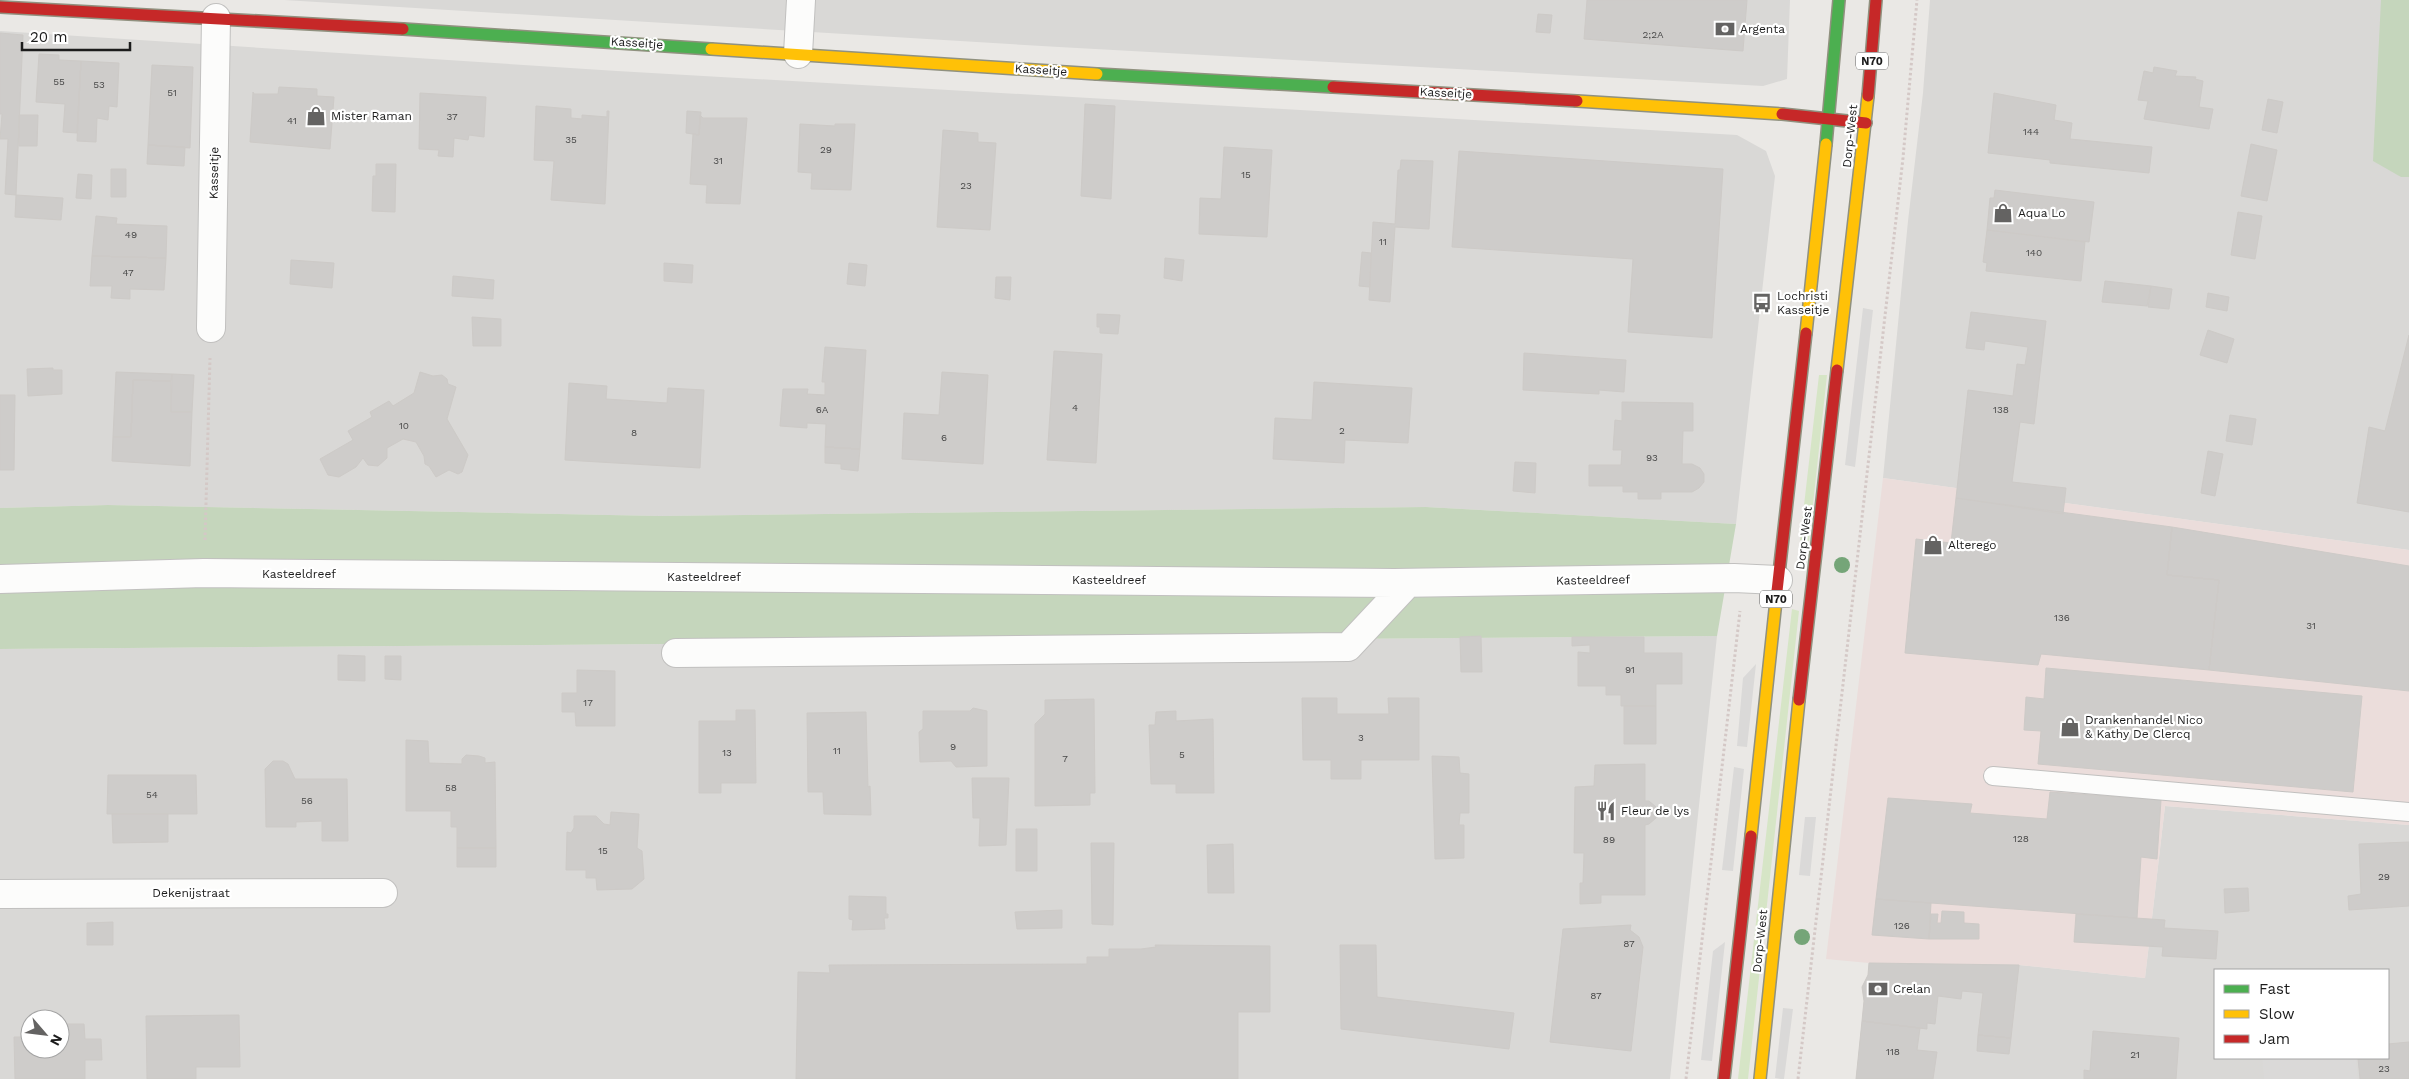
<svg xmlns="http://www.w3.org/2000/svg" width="2409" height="1079" viewBox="0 0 2409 1079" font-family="'Work Sans',sans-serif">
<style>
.residential{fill:#d9d8d6;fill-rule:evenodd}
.commercial{fill:#ebdddb}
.grass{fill:#d6e5c6}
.forest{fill:#c5d6bc}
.parking{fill:#dad9d8}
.building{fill:#ceccca;stroke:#cdcac7}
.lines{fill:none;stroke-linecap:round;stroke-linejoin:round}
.lane-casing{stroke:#c1c0bf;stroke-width:20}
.street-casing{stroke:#c1c0bf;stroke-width:30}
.fast-casing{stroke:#90917f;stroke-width:14}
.slow-casing{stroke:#90917f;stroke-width:14}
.jam-casing{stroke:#90917f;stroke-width:14}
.path{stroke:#d4c8c6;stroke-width:3;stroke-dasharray:2.5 2.5;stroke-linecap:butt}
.lane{stroke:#fcfcfb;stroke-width:18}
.street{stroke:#fcfcfb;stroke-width:28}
.fast{stroke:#4caf50;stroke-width:11}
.slow{stroke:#ffc107;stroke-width:11}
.jam{stroke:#c62828;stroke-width:11}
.tree{fill:#75a578}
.labels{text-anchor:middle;stroke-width:4.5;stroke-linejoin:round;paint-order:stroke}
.number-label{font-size:10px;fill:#484848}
.shield{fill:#fff;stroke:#606060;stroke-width:1}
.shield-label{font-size:11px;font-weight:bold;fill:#1c1c1c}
.poi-label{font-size:12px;fill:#1c1c1c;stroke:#fff;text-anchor:start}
.street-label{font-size:12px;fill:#1c1c1c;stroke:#fff}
</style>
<rect width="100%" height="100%" fill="#eae8e5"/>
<path class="residential" d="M284 0H1790L1787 79 1763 86 1059 47Z
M1930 0H2381L2401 177H2409V550L1883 478 1908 221 1923 93Z
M0 31 617 71 1737 135 1766 151 1775 176 1736 524 1426 507 660 516 108 505 0 508Z
M1717 636 1670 1079H0V649ZM30 1019H60V1049H30Z
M2165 806 2409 825V1079H1856L1864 1001 1862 987 1868 975 1869 963 2019 965 2145 978ZM2215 970H2388V1058H2215Z"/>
<path class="commercial" d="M1883 478 2409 550V825L2165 806 2145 978 2019 965 1869 963 1826 959Z"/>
<path class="grass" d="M1819 375H1827L1809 541 1800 540Z
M1792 609 1799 611 1748 1079H1738Z"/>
<path class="forest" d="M2381 0H2409V177H2401L2373 161Z
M108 505 660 516 1426 507 1736 524 1717 636 0 649V508Z"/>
<path class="parking" d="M1863 308 1873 310 1855 467 1845 465Z
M1756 664 1747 747 1737 746 1743 678Z
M1734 767 1744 769 1733 871 1722 870Z
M1805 817H1816L1810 876 1799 875Z
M1725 942 1712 1061 1701 1060 1713 951Z
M1783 1008 1793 1009 1784 1079H1781L1775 1078Z
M2262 1058H2356L2358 1079H2264Z"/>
<path class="building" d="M1587 0H1747L1743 51 1584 39Z
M1538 14 1552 15 1550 33 1536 32Z
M0 33 23 35 16 195 5 194 8 139H0L2 114H0Z
M39 54 59 55V60L81 61 77 133 63 132 65 104 36 102Z
M81 61 119 63 117 107 109 106 108 120 97 118 96 142 77 141Z
M152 65 193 67 190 148 148 145Z
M2154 67 2177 71 2175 76 2196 77 2195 79 2203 81 2199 107 2213 109 2209 129 2144 119 2148 101 2138 100 2144 71 2153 73Z
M279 87 317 89V96L334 97 330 149 250 142 253 92 254 94H278Z
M420 93 486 97 484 137 469 135 468 140 454 138 453 157 438 156 439 150 419 149Z
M1994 93 2056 105 2054 120 2072 123 2070 139 2152 147 2149 173 2050 163V160L1988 153Z
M2268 99 2283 102 2277 133 2262 130Z
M1085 104 1115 106 1111 199 1081 196Z
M536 106 571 109V118L582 119V115L607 117V111H609L605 204 551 200 554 161 534 160Z
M687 111 701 112 699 135 686 133Z
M19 115H38L37 146H19Z
M700 115 703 118H747L740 204 706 203 707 185 690 184 693 134 699 135Z
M800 124 835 126V124H855L851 190 811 189 812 173 798 172Z
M943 130 978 133V142L996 143 990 230 937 227Z
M2251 144 2277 150 2267 201 2241 196Z
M148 145 185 147 184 166 147 164Z
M1224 147 1272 150 1267 237 1199 234 1200 198 1221 199Z
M1459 151 1723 169 1712 338 1628 332 1633 259 1452 247Z
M1401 160 1433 161 1429 229 1395 227 1390 302 1369 300 1373 222 1395 224 1398 170H1400Z
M376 164H396L395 212 372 211 373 176H376Z
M111 169H126V197H111Z
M78 174 92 175 91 199 76 198Z
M1995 190 2094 202 2089 242 1987 230 1990 198H1994Z
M16 195 63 198 61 220 15 217Z
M2238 212 2262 216 2255 259 2231 255Z
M96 216 117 218 116 224 167 226 166 258 92 256Z
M1987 230 2085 242 2081 281 1986 271 1987 263 1983 262Z
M1362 252 1371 253 1370 287 1359 286Z
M92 256 166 258 164 290 130 289V299L111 298 112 286H90Z
M1165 258 1184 260 1182 281 1164 278Z
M291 260 334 263 332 288 290 284Z
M664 263 693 265 692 283 664 281Z
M849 263 867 265 865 286 847 284Z
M453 276 494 280 493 299 452 296Z
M996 277H1011L1010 300 995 298Z
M2105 281 2151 286 2147 306 2102 302Z
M2151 286 2172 289 2169 309 2148 307Z
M2208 293 2229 297 2227 311 2206 307Z
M1971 312 2046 321 2034 424 2020 422 2012 482 2066 488 2063 514 1956 498 1968 390 2013 396 2017 364 2025 365 2028 347 1985 341 1984 350 1966 348Z
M1097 314 1120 315 1118 334 1100 333V327H1097Z
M472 317 501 319V346H473Z
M2208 330 2234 339 2227 363 2200 355Z
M2409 335V512L2357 503 2369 427 2385 431Z
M825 347 866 350 860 449 825 447 826 424 807 423V428L780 426 783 389H808L807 394 825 395V382H822Z
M1054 351 1102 354 1096 463 1047 460Z
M1524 353 1626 360 1624 392 1599 390V394L1523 390Z
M53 368V370H62V394L28 396 27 369Z
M116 372 172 374 171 381 133 380 131 437H113Z
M420 372 433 376 442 375 447 379 448 384 456 387 447 419 468 455 462 472 458 474 449 470 436 477 429 466 425 464 424 456 416 442 403 439 387 448V458L378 466 368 465 363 458 356 467 339 477 328 475 320 459 353 440 348 431 372 417 370 412 389 401 393 406 414 393Z
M942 372 988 375 983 464 902 459 904 413 939 415Z
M172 374 194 375 192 412H171Z
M133 380 171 381V412H192L190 466 112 461 113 437H131Z
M1314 382 1412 388 1408 443 1345 440 1344 463 1273 459 1275 418 1312 420Z
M569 383 607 386 606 399 667 403 668 388 704 390 700 468 565 460Z
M0 395H15L14 470H0Z
M1622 402 1693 403V431H1683L1682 464H1692L1700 468 1704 474V482L1699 488 1692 492H1661V499H1638V492H1623V486H1589V465H1621L1622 450H1613L1615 420 1622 421Z
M2230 415 2256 419 2252 445 2226 441Z
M825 447 860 449 858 471 841 469V464L825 463Z
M2208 451 2223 454 2215 496 2201 493Z
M1515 462 1536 463 1535 493 1513 491Z
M1956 498 2172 527 2167 575 2219 580 2209 670 2041 654 2038 665 1905 653 1916 539 1951 543Z
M2172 527 2409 566V691L2209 670 2219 580 2167 575Z
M1481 636 1482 672H1461L1460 637Z
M1572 637H1644V653H1682V684H1656V706H1621V695H1606V686H1578V652L1590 653V645L1572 646Z
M338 655 365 656V681L338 680Z
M385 656H401V680L385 679Z
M2046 668 2362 696 2353 792 2038 764 2041 731 2024 730 2026 697 2044 699Z
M577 670 615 671V726H576L575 712H562V693H577Z
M1302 698H1337V714H1389L1388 698H1419V760H1361V779H1331V760H1303Z
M1094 699 1095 793H1090V805L1035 806V724L1045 714V700Z
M1624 706H1656V744H1624Z
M973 708 987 711V766L956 767 951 761 920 762 919 732 923 729V711H970Z
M736 710H755L756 783H721V793H699V721H736Z
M1176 711V721L1213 719 1214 793H1176V784H1151L1149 725H1155L1156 712Z
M866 712 868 787 870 786 871 815 824 814 823 792H808L807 713Z
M406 740 428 741 429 763 462 764V759L466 755 479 756 485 758V763L495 762 496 848H457V827H451V811H406Z
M1432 756 1459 757 1460 773 1469 774V813H1460L1459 825H1464V858L1435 859Z
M273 761H283L288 764 295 779H347L348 841H322V821L296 822V827H266L265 769Z
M1645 764V801H1649L1656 807V818L1649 824 1645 825V895H1601V903L1580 904V883H1583L1584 853H1574L1575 787 1594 786 1595 765Z
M108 775H196L197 814H107Z
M972 778H1009L1006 845 979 846 980 818H973Z
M2050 792 2161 800 2157 859 2141 857 2137 918 1876 899 1888 798 1972 804 1970 813 2047 819Z
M611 812 639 814 637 848 642 851 644 879 632 889 597 890 596 878H586V870H566L567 832 571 833 574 828V816H596L604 824 610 825Z
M112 814H168V842L113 843Z
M1016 829H1037V871H1016Z
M2409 842V906L2349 910 2348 896 2361 894 2359 844Z
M1091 843H1114L1113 925 1092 924Z
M1233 844 1234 893H1208L1207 845Z
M457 848H496V867H457Z
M2248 888 2249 911 2225 913 2224 889Z
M849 896 886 897V914H888V918H884L885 929 852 930 853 920 849 919Z
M1876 899 1931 903 1929 939 1872 935Z
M1062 910V928L1017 929 1015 912Z
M1942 911 1964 912V923L1979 924V939H1929L1931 914H1938L1937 923H1941Z
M2076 914 2165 920 2164 928 2218 931 2216 959 2162 956 2163 947 2074 942Z
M113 922V945H87V923Z
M1631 925 1630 930 1639 937 1643 947 1631 1051 1550 1042 1563 929Z
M1155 945 1270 946V1012H1238V1079H796L798 972 830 973 829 965 1087 964V957H1109V949H1141L1156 947Z
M1340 945H1376L1377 997 1514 1013 1509 1049 1341 1029Z
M1869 963 2019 965 2011 1038 1978 1035 1983 993 1962 991 1961 999 1938 996 1935 1024 1927 1023V1029L1862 1021 1864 1001 1862 987 1868 975Z
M239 1015 240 1067H196V1079H147L146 1016Z
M1862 1021 1920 1028 1917 1050 1937 1052 1933 1079H1856Z
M60 1024H84L85 1039H101L102 1060H85V1079H15L14 1037H30V1049H60Z
M2093 1031 2179 1038 2176 1079H2084V1070L2090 1071Z
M1978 1035 2011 1038 2009 1054 1977 1051Z
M2409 1042V1079H2360L2358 1058H2388V1044Z"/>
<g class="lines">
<defs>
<path id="lane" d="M1993 776 2409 812"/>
<path id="street" d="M798 54 801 0
M211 328 216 18
M0 579 204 573 1394 583 1734 578 1778 580
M676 653 1348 647 1408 583
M0 894 383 893"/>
<path id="fast" d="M403 29 711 49
M1097 74 1333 87
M1826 144 1839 0"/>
<path id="slow" d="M711 49 1097 74
M1577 101 1782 114
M1806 333 1826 144
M1837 370 1868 96
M1751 836 1777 591
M1760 1079 1799 700"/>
<path id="jam" d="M0 7 403 29
M1333 87 1577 101
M1868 96 1876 0
M1782 114 1866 123
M1777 591 1806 333
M1799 700 1837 370
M1724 1079 1751 836"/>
</defs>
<use href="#lane" class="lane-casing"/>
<use href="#street" class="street-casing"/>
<use href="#fast" class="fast-casing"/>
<use href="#slow" class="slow-casing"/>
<use href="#jam" class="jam-casing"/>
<path class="path" d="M205 540 210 358
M1686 1079 1740 611
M1798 1079 1903 158 1917 0"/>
<use href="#lane" class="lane"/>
<use href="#street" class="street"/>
<use href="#fast" class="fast"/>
<use href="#slow" class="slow"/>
<use href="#jam" class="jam"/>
</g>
<g class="tree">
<circle cx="1842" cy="565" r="8"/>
<circle cx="1802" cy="937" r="8"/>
</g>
<defs>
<symbol id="bank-bare" viewBox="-9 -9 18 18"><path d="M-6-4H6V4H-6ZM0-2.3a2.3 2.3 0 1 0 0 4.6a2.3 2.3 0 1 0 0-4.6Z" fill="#646362" stroke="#fff" stroke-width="2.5" paint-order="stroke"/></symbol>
<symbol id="shop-bare" viewBox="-9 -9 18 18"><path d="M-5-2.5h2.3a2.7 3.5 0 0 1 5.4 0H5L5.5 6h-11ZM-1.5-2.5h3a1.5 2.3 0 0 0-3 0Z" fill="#646362" stroke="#fff" stroke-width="2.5" paint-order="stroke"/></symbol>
<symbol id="bus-bare" viewBox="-9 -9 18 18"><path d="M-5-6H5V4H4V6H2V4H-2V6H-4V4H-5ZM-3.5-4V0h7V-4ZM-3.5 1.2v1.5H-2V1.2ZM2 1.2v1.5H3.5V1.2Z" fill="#646362" stroke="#fff" stroke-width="2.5" paint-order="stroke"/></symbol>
<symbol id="restaurant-bare" viewBox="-9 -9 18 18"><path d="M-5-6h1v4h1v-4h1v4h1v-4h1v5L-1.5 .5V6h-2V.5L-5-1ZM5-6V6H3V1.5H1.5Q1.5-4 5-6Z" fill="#646362" stroke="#fff" stroke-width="2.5" paint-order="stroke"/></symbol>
</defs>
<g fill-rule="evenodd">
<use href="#bank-bare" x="1711" y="15" width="28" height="28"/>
<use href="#shop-bare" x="302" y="102" width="28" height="28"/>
<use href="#shop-bare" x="1989" y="199" width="28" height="28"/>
<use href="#bus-bare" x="1748" y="289" width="28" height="28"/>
<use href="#shop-bare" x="1919" y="531" width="28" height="28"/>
<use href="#shop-bare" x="2056" y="713" width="28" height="28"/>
<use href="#restaurant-bare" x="1592" y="797" width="28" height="28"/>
<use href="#bank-bare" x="1864" y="975" width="28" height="28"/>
</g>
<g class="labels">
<g class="number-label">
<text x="1653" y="38">2;2A</text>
<text x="59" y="85">55</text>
<text x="99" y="88">53</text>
<text x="172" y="96">51</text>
<text x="452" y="120">37</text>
<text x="292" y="124">41</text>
<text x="2031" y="135">144</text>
<text x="571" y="143">35</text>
<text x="826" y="153">29</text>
<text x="718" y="164">31</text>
<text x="1246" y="178">15</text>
<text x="966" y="189">23</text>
<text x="131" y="238">49</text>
<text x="1383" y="245">11</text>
<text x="2034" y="256">140</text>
<text x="128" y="276">47</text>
<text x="1075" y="411">4</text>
<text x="822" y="413">6A</text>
<text x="2001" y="413">138</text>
<text x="404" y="429">10</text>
<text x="1342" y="434">2</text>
<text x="634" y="436">8</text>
<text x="944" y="441">6</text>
<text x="1652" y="461">93</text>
<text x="2062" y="621">136</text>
<text x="2311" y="629">31</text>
<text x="1630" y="673">91</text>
<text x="588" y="706">17</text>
<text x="1361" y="741">3</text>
<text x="953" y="750">9</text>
<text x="837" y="754">11</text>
<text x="727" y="756">13</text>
<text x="1182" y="758">5</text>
<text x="1065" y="762">7</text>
<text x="451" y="791">58</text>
<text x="152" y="798">54</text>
<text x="307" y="804">56</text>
<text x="2021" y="842">128</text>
<text x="1609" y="843">89</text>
<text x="603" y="854">15</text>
<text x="2384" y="880">29</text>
<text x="1902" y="929">126</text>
<text x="1629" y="947">87</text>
<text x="1596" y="999">87</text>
<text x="1893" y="1055">118</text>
<text x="2135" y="1058">21</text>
<text x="2384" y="1072">23</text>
</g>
<g class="shield">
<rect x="1856" y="52.5" width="32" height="17" rx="4"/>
<rect x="1760" y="590.5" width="32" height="17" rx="4"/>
</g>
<g class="shield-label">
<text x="1872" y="65">N70</text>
<text x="1776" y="603">N70</text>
</g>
<g class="poi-label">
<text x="1740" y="33">Argenta</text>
<text x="331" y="120">Mister Raman</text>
<text x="2018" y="217">Aqua Lo</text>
<text x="1777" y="300">Lochristi<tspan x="1777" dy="14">Kasseitje</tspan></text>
<text x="1948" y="549">Alterego</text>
<text x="2085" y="724">Drankenhandel Nico<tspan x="2085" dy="14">&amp; Kathy De Clercq</tspan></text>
<text x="1621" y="815">Fleur de lys</text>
<text x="1893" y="993">Crelan</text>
</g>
<g class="street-label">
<text transform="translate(637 43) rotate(4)" y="4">Kasseitje</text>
<text transform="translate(1041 70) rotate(4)" y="4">Kasseitje</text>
<text transform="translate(1446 93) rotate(3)" y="4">Kasseitje</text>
<text transform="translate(1850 136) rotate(-84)" y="4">Dorp-West</text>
<text transform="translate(214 173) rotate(-89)" y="4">Kasseitje</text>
<text transform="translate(1804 538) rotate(-83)" y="4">Dorp-West</text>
<text x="299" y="578">Kasteeldreef</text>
<text x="704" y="581">Kasteeldreef</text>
<text x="1109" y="584">Kasteeldreef</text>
<text transform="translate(1593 580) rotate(-1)" y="4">Kasteeldreef</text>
<text x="191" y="897">Dekenijstraat</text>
<text transform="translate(1760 941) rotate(-84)" y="4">Dorp-West</text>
</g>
</g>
<rect x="2214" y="969" width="175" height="90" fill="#ffffff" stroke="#a4a4a4"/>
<rect x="2224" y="985" width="25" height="8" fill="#4caf50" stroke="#a4a4a4"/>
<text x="2259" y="994" font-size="15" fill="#1c1c1c">Fast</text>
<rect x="2224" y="1010" width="25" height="8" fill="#ffc107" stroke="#a4a4a4"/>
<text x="2259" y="1019" font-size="15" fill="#1c1c1c">Slow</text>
<rect x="2224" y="1035" width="25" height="8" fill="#c62828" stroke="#a4a4a4"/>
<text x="2259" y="1044" font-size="15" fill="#1c1c1c">Jam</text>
<g transform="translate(45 1034) rotate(118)"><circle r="24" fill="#ffffff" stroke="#a4a4a4"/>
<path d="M0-4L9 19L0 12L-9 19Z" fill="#646362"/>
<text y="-8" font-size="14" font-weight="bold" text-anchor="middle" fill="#1c1c1c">N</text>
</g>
<path d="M22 42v8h108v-8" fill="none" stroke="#1c1c1c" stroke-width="2.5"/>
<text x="30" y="42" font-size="15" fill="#1c1c1c" stroke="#ffffff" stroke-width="4" paint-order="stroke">20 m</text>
</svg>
